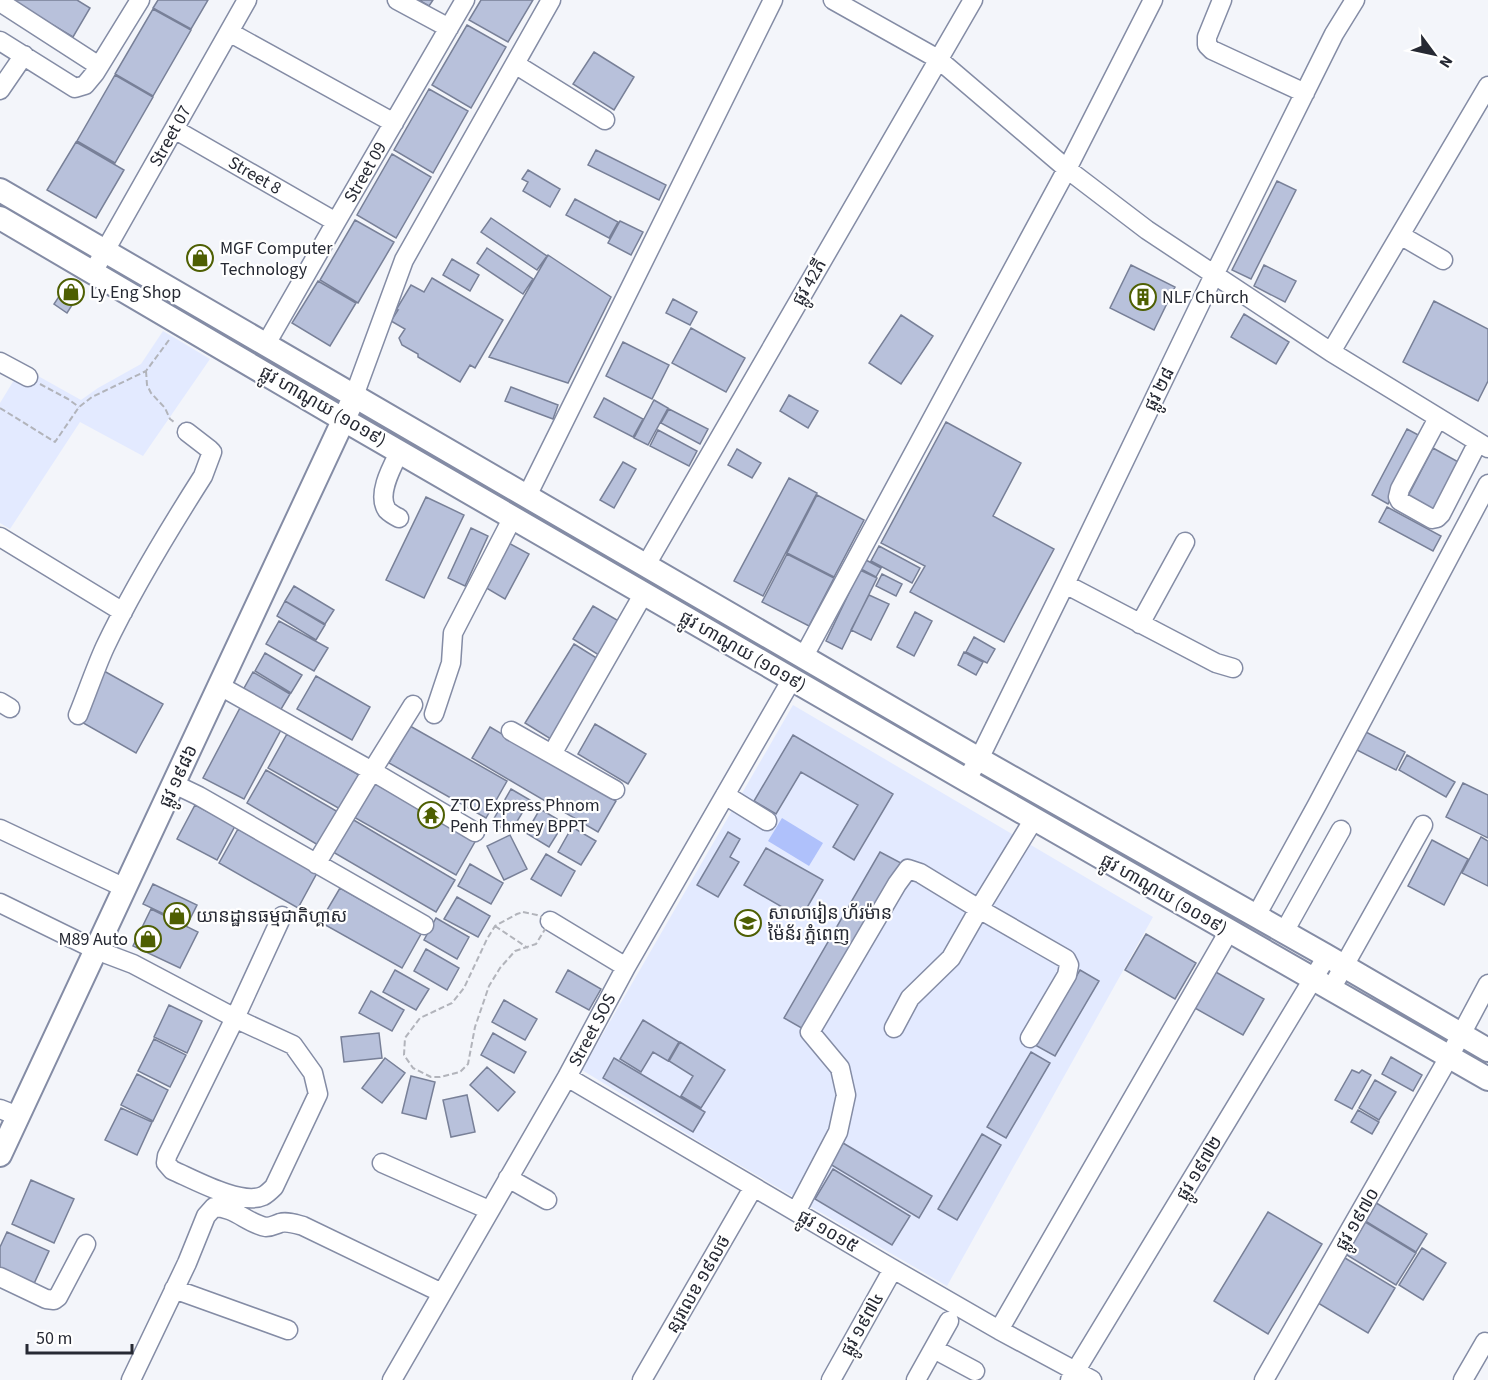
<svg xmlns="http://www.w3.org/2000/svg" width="1488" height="1380" viewBox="0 0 1488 1380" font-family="'Source Sans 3','Noto Sans Khmer',sans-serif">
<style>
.built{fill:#e3eaff}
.green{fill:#afc1fb}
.building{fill:#b8c1db;stroke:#788098;stroke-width:1.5}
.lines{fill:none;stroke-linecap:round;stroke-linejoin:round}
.minor-casing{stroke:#848ca5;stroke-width:21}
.major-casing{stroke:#848ca5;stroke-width:26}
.path{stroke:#b2b4bb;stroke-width:2;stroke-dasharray:6 3;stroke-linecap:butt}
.minor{stroke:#fff;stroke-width:18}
.major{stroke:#fff;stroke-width:22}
.labels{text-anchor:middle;stroke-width:4.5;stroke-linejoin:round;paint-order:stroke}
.street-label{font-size:18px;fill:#262933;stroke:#fff}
.poi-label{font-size:18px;fill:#262933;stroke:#fff;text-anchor:start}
</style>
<rect width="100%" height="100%" fill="#f3f5fa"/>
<path class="built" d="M163 331 210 359 143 456 80 422 10 529 0 523V403L22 367 81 400 98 388 141 364Z
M793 705 1153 917 947 1286 700 1142 582 1070Z"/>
<path class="green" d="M782 818 823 843 809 866 768 841Z"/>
<path class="building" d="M11 0H77L90 8 73 37Z
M158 0H208L191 29 153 8Z
M419 0H433L429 6Z
M481 0H533L508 42 469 20Z
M153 9 191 30 153 96 115 74Z
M467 25 506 47 471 108 432 85Z
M594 52 634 77 614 110 573 84Z
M115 75 153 97 115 163 77 141Z
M429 89 468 111 433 173 394 150Z
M76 142 124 170 96 218 47 190Z
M596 150 666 185 659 200 588 165Z
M392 154 431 177 396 238 357 215Z
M528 170 560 189 550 207 523 191 528 182 522 179Z
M1277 181 1296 190 1251 279 1232 270Z
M575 199 618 222 609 238 566 215Z
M491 218 547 256 537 270 481 232Z
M355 220 394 242 358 303 320 280Z
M620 221 643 232 631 255 608 243Z
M487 248 533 279 523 294 477 263Z
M548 255 611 297 568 383 489 357Z
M452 259 479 275 470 291 443 275Z
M1131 265 1175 287 1154 330 1110 308Z
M1264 265 1296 281 1285 302 1254 286Z
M432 278 503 320 475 368 470 365 460 382 418 357V354L402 345 399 338 405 329 391 321 398 310H396L411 285 424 292Z
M318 281 356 303 330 346 292 323Z
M68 283 81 291 67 313 54 304Z
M673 299 697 312 690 325 666 313Z
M1434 301 1488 329V381L1478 401 1403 362Z
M1244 314 1289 342 1276 364 1231 337Z
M901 315 933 336 901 384 869 363Z
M691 328 745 358 726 392 672 363Z
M623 342 669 365 652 399 606 376Z
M511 387 558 405 553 419 505 401Z
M789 395 818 411 808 428 780 411Z
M604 398 643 419 633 437 594 417Z
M654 400 668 408 648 445 634 438Z
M669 409 708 429 700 444 661 423Z
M946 422 1021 463 993 516 1054 549 1004 642 910 592 925 566 881 543Z
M1407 429 1424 438 1388 504 1372 495Z
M658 430 697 451 689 466 650 446Z
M1433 448 1462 464 1435 516 1406 500Z
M737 449 761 463 752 478 728 465Z
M623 462 636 469 614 508 600 500Z
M789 478 817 493 763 596 734 581Z
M817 495 864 520 834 577 787 553Z
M426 497 464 515 424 598 386 580Z
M1387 507 1441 536 1433 551 1379 522Z
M471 528 488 536 465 586 448 578Z
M507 542 529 554 505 599 483 586Z
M879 546 920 568 912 583 871 561Z
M787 554 834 578 809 626 762 602Z
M866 560 881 568 876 577 861 569Z
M860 570 877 578 842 649 826 641Z
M882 574 902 584 896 596 876 586Z
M294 586 334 610 325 624 285 601Z
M869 595 889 604 871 640 851 630Z
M285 601 325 625 316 640 277 616Z
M593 606 622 623 602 657 573 639Z
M915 612 932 621 914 656 897 647Z
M279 621 328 648 314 671 266 644Z
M974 637 995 649 987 663 966 652Z
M574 644 603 662 554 741 525 723Z
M964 652 983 662 976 675 958 665Z
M265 653 302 675 291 693 255 671Z
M104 671 163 704 136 753 78 720Z
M253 672 290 694 280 711 243 690Z
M316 676 370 707 352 740 297 709Z
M241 706 282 728 244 799 203 778Z
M595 724 646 754 628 784 578 754Z
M410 726 507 781 486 818 389 763Z
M490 727 616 801 598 832 472 758Z
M1362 730 1405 752 1396 770 1353 748Z
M287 734 359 775 340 809 268 768Z
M793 735 893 794 854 860 833 847 858 805 801 772 776 814 754 801Z
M1407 755 1455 782 1446 797 1399 770Z
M266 770 338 812 318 845 247 803Z
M372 782 476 840 456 875 352 816Z
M1463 783 1488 795V838L1446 817Z
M511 789 530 800 510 833 492 822Z
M195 805 235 826 217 860 177 839Z
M540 809 564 823 549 847 526 833Z
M352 819 455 880 436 912 333 852Z
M572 827 596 841 581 865 558 852Z
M238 829 317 873 298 908 219 863Z
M728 832 740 839 730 857 739 862 718 897 697 885Z
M510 835 527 869 504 880 487 846Z
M1481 837 1488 841V886L1462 873Z
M1432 840 1468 859 1444 905 1408 886Z
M766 848 823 880 801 918 744 885Z
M880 852 901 863 805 1030 784 1018Z
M546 854 575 871 561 896 531 879Z
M470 864 503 883 491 904 458 886Z
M153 884 197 905 187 925 143 904Z
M340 888 421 934 402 968 320 922Z
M457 897 490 916 478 937 444 919Z
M151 909 198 932 180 968 133 946Z
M436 918 469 937 457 959 424 940Z
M1146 934 1196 963 1175 999 1125 970Z
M426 949 459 968 447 990 414 971Z
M395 970 429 989 416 1010 383 992Z
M568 970 601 989 589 1010 556 992Z
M1080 970 1099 981 1055 1056 1035 1045Z
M1214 971 1264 999 1243 1035 1193 1007Z
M371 991 404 1010 392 1031 359 1013Z
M504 1000 537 1019 525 1040 492 1022Z
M169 1005 202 1021 187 1053 154 1037Z
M643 1020 679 1042 668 1061 653 1052 641 1072 620 1059Z
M379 1033 382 1058 344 1062 341 1037Z
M493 1033 526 1052 514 1073 481 1055Z
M154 1039 186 1055 170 1087 138 1071Z
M680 1042 725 1070 701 1108 681 1096 693 1076 669 1061Z
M1031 1052 1050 1063 1006 1138 987 1127Z
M1391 1057 1422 1075 1413 1091 1382 1074Z
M385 1058 405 1073 382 1103 362 1088Z
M614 1058 705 1112 693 1132 603 1078Z
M487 1067 515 1092 498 1111 470 1085Z
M1352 1070 1359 1073 1362 1070 1371 1075 1352 1109 1335 1100Z
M137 1074 168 1090 153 1121 121 1105Z
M411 1076 435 1082 426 1119 402 1113Z
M1375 1080 1396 1092 1379 1120 1359 1108Z
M467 1095 475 1132 451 1137 443 1100Z
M121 1108 152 1122 137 1155 105 1140Z
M1358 1110 1379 1122 1372 1134 1351 1122Z
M982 1134 1001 1145 957 1220 938 1209Z
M843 1143 932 1196 919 1218 830 1164Z
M833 1169 910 1216 892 1245 815 1199Z
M31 1180 74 1199 54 1243 12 1224Z
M1373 1201 1427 1234 1416 1252 1362 1219Z
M1268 1212 1322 1244 1268 1334 1214 1301Z
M1362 1220 1416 1253 1396 1285 1342 1252Z
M7 1232 49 1251 32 1288 0 1274V1247Z
M1422 1248 1446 1263 1423 1300 1399 1285Z
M1340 1255 1395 1288 1368 1333 1313 1300Z"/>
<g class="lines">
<defs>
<path id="minor" d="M397 0 449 28
M833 0 938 59 1067 169 1147 230 1331 352 1488 448
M1222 0 1207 37V45L1212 50 1305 93
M0 2 99 66
M229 32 394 123
M0 41 75 88 85 85 95 73 140 0
M515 64 605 120
M0 90 24 55
M174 129 336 222
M1400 235 1443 260
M93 272 247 0
M266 344 336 222 465 0
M1331 352 1488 86
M0 362 28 377
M354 396 404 260 551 0
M1438 418 1400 489 1398 497 1400 501 1432 519 1437 518 1441 514 1478 442
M527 496 773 0
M399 518C395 516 390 513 387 510 376 494 393 465 400 451
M0 537 123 612
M646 565 973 0
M1065 584 1216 663 1233 668
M1140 624 1185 542
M804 656 1067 169 1153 0
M220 686 372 771 475 832
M0 702 10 708
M434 714 451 663 453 633 513 517
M78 715C87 693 95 669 105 647 133 588 168 531 203 476L212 452 209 449 187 432
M511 731 615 790
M552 754 644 593
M966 780 979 759 1065 584 1214 275 1334 34 1355 0
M174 784 199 796 424 925
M725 795 767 821
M0 829 125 888
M316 864 372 771 413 705
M0 903 96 950 133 964 235 1018 243 1022 293 1045 313 1073 318 1094 274 1187C271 1190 267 1194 263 1196 241 1206 193 1179 172 1170L166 1163 167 1156 235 1018 282 916
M1256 916 1317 805 1488 484
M550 921 626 967
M1284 932 1341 830
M1331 989 1423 825
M894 1028 910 998 951 958 979 909 1066 959 1069 965 1067 975 1030 1038
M567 1077 893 1269 999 1330 1092 1380
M0 1109 18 1116
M382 1163 489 1210
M508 1178 547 1200
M796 1212 838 1132 846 1095 840 1068 810 1032 897 884 908 869 920 873 979 909 1034 819
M0 1277 46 1299 54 1300 58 1297 86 1244
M174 1289 288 1330
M999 1330 1229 931
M934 1349 975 1371
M131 1380 187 1263 206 1216 214 1207C235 1207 248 1224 266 1227 272 1227 274 1225 280 1223 287 1221 296 1224 303 1226L442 1293
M392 1380 567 1077 626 967 792 679
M642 1380 753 1188
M831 1380 893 1269
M916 1380 949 1321
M1070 1380 1327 956
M1264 1380 1449 1057 1488 984
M1463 1380 1485 1342"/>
<path id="major" d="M0 190 979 759 1325 955 1488 1050
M0 218 344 420 966 780 1488 1079
M0 1155 350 406"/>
</defs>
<use href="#minor" class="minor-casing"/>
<use href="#major" class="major-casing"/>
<path class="path" d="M146 371 147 385 151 393 165 408 170 419 174 422
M40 384 68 399 79 407
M0 408 55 442 79 407 92 397 146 371 169 340
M523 912 537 915 550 921 536 944 515 951 500 968 489 986 475 1027 468 1064 460 1072 440 1077H431L413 1068 404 1055 405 1038 420 1018 452 1003 464 988 487 939 495 926 517 914Z
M495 926 528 948"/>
<use href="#minor" class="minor"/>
<use href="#major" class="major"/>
</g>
<defs>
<symbol id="shop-ring" viewBox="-11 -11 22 22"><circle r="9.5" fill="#fff" stroke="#4e5f02" stroke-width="1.5"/><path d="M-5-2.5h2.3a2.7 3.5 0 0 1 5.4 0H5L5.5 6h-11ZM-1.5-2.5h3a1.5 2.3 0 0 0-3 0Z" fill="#4e5f02"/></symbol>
<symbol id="building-ring" viewBox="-11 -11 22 22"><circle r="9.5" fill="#fff" stroke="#4e5f02" stroke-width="1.5"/><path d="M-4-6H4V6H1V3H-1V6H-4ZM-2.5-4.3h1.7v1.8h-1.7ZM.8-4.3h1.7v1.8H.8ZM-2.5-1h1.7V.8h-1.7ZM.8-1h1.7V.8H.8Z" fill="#4e5f02"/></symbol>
<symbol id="temple-ring" viewBox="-11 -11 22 22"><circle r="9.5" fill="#fff" stroke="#4e5f02" stroke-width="1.5"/><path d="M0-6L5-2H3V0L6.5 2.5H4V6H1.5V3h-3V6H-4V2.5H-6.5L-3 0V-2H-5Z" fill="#4e5f02"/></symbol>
<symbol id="school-ring" viewBox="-11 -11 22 22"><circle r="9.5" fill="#fff" stroke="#4e5f02" stroke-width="1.5"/><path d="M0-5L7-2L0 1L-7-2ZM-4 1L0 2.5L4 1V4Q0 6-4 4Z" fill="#4e5f02"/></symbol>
</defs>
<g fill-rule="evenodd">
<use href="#shop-ring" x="185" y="243" width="30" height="30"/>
<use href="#shop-ring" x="56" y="277" width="30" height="30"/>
<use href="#building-ring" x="1128" y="282" width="30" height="30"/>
<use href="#temple-ring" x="416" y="800" width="30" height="30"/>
<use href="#shop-ring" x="162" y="901" width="30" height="30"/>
<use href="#school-ring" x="733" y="908" width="30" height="30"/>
<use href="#shop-ring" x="133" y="924" width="30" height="30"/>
</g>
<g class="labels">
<g class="street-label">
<text transform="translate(170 136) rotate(-61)" y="6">Street 07</text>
<text transform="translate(365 172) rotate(-60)" y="6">Street 09</text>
<text transform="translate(255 175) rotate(30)" y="6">Street 8</text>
<text transform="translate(809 282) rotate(-60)" y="6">ផ្លូវ 42ភី</text>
<text transform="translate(1159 389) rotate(-64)" y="6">ផ្លូវ ២៨</text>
<text transform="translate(323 406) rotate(30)" y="6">ផ្លូវ ហាណូយ (១០១៩)</text>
<text transform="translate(743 651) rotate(30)" y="6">ផ្លូវ ហាណូយ (១០១៩)</text>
<text transform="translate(178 776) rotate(-65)" y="6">ផ្លូវ ១៩៨៦</text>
<text transform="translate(1164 894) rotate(30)" y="6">ផ្លូវ ហាណូយ (១០១៩)</text>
<text transform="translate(592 1030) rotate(-62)" y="6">Street SOS</text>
<text transform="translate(1199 1168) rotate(-59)" y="6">ផ្លូវ ១៩៧២</text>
<text transform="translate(1357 1219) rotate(-60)" y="6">ផ្លូវ ១៩៧០</text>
<text transform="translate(828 1231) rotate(30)" y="6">ផ្លូវ ១០១៥</text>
<text transform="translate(698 1284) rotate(-60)" y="6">ន្ឡរលេខ ១៩លថ</text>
<text transform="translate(862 1324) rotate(-61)" y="6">ផ្លូវ ១៩៧៤</text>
</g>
<g class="poi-label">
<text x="220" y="254">MGF Computer<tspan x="220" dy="21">Technology</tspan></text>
<text x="90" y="298">Ly Eng Shop</text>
<text x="1162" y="303">NLF Church</text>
<text x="450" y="811">ZTO Express Phnom<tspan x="450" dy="21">Penh Thmey BPPT</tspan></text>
<text x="768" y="919">សាលារៀន ហ័រម៉ាន<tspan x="768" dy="21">ម៉ៃន័រ ភ្នំពេញ</tspan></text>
<text x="196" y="922">យានដ្ឋានធម្មជាតិហ្គាស</text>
<text x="128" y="945" text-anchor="end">M89 Auto</text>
</g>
</g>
<g transform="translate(1434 54) rotate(123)" stroke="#ffffff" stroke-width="4.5" paint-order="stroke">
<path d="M0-4.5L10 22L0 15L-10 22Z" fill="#262933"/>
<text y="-9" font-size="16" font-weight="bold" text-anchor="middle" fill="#262933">N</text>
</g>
<path d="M27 1344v9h105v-9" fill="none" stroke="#262933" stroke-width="3"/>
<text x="36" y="1344" font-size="18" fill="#262933" stroke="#ffffff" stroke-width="4.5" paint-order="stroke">50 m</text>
</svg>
